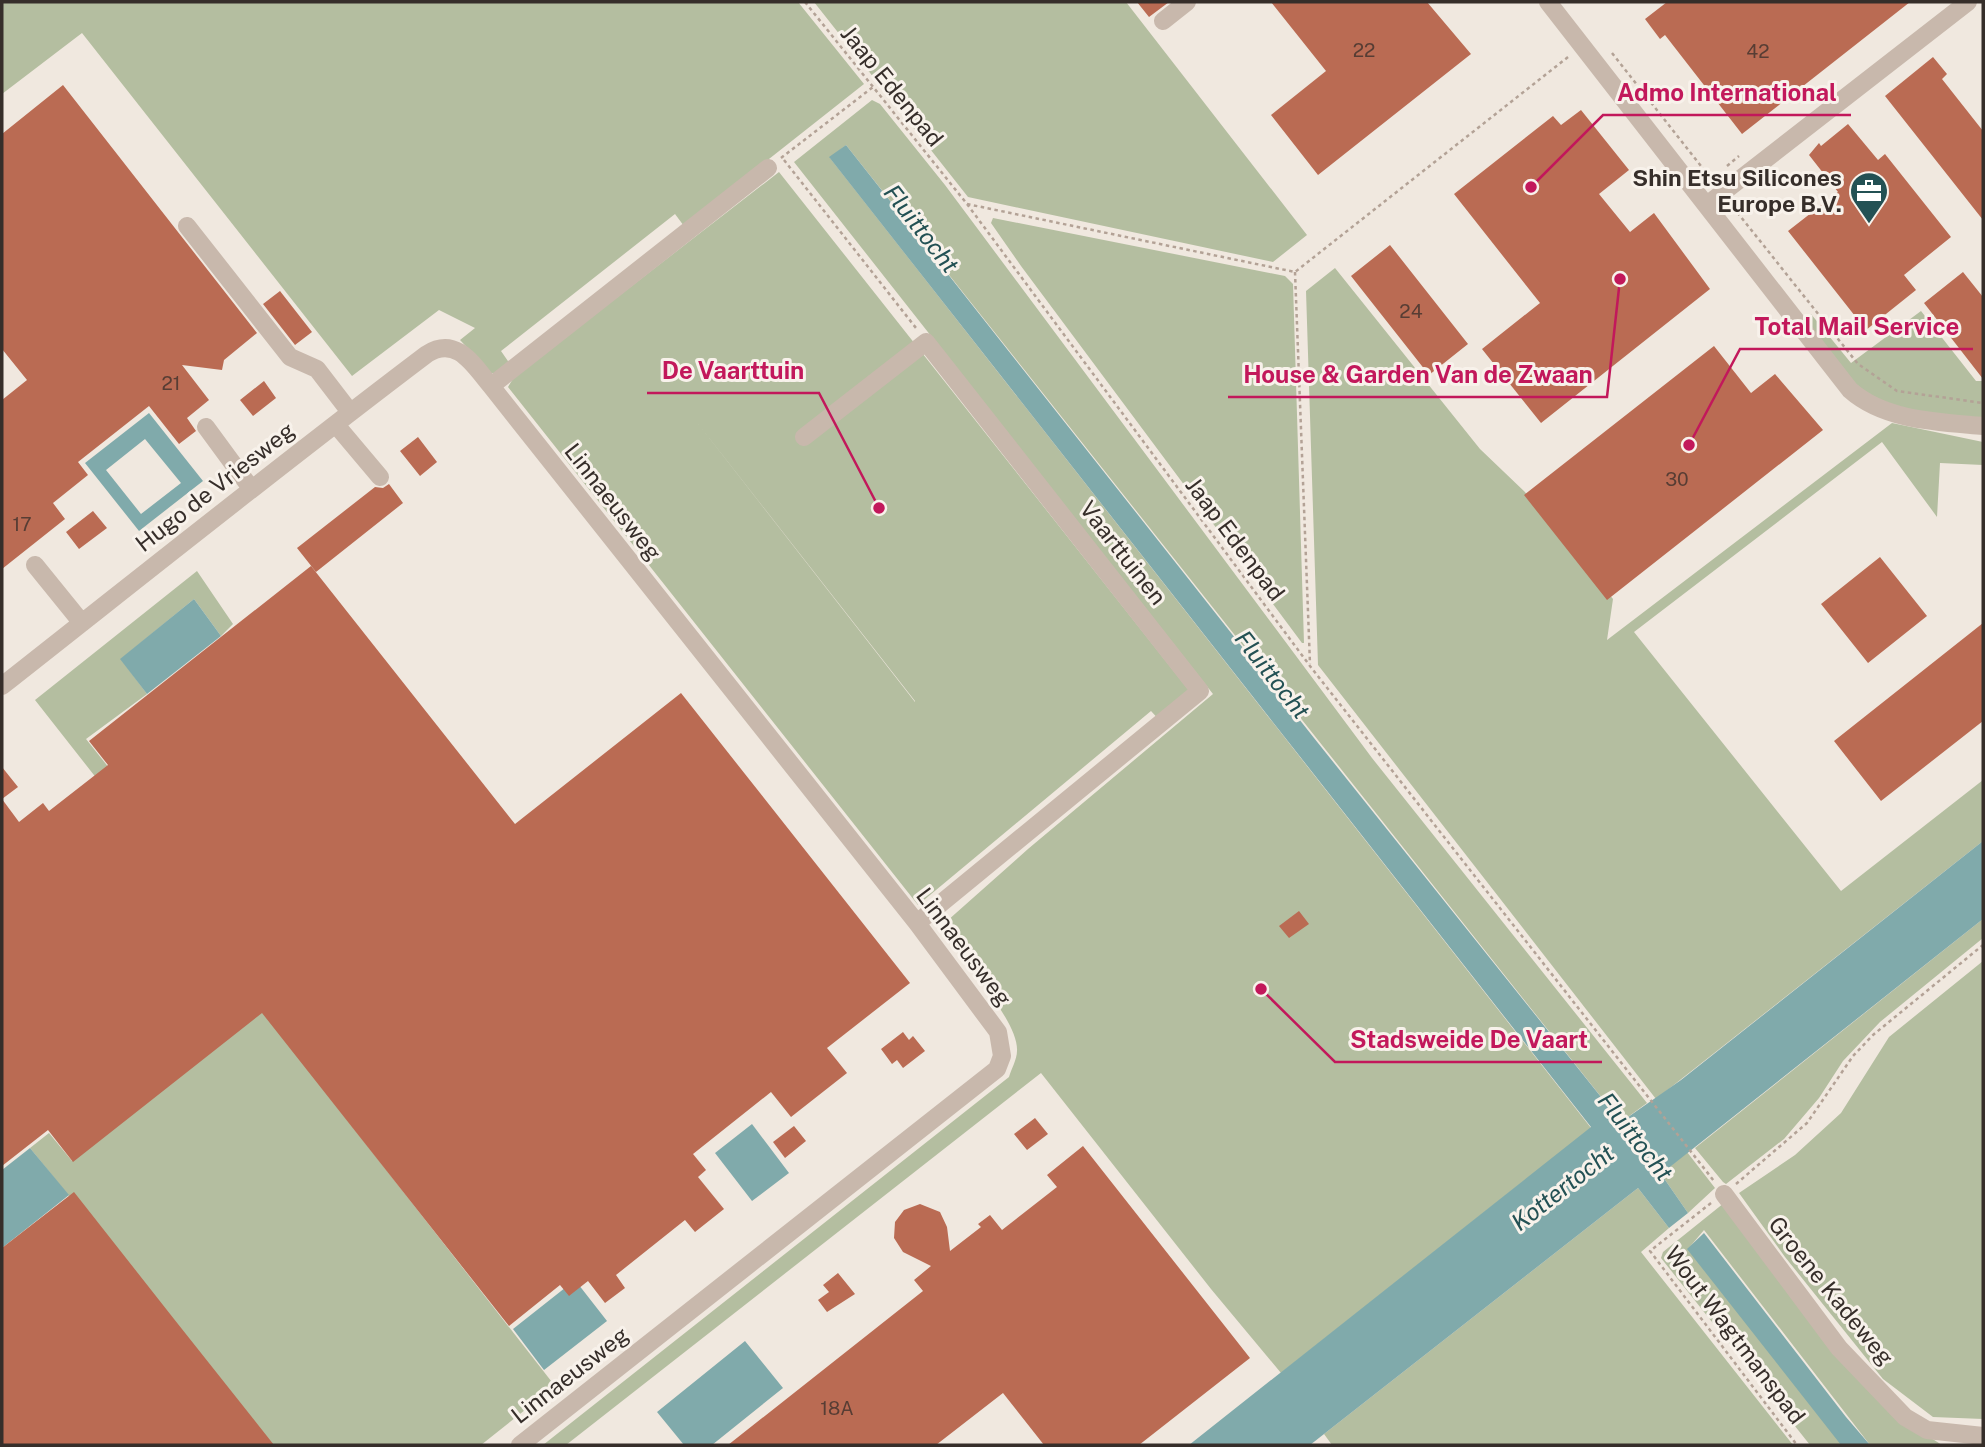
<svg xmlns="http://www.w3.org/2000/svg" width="1985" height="1447" viewBox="0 0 1985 1447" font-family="'Public Sans',sans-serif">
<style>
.green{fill:#b4bea0;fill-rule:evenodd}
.water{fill:#80aaab;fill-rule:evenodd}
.building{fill:#ba6b53}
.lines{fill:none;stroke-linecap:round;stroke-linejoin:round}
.path{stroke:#b3a296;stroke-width:2.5;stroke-dasharray:3.5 3.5;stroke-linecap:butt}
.minor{stroke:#c8b8ac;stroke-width:18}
.labels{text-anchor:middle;stroke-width:6;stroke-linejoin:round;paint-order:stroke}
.number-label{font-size:19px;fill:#573d34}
.street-label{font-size:23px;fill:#362e2a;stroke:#f8f2eb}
.poi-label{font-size:23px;font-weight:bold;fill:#362e2a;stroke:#f8f2eb;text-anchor:end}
.water-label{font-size:24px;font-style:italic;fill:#235154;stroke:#f8f2eb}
.leader{fill:none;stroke:#c2185b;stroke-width:2.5}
.callout-dot{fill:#c2185b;stroke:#f8f2eb;stroke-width:2.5}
.callout-label{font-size:24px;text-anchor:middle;font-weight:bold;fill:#c2185b;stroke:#f8f2eb;stroke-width:6;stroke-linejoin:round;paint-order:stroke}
</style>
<rect width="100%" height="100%" fill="#f0e8df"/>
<path class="green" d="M2 2H798L864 84 684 226 675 214 501 351 510 364 496 373H491L460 340 475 328 439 310 352 376 82 33 2 94Z
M814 2H1126L1307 235 1273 262 968 197Z
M872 100 880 104 945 185 1372 758 1647 1103 1621 1122 846 145 830 158 1591 1128 1281 1373 1211 1289 1041 1073 566 1445H543L1009 1077C1011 1070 1017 1059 1017 1051 1019 1020 958 955 938 929L1028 849 1213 694 794 162Z
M779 172 1195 698 1163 724 1151 711 918 905 508 387 514 377ZM696 421 915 701V702Z
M993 218 1285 276 1293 284 1304 643H1302L1021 266 991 223Z
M1335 268 1480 449 1529 496 1613 599 1607 640 1892 423 1983 442V465L1940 463 1937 517 1882 442 1634 632 1841 891 1983 780V841L1656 1099 1318 665 1306 291Z
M1921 311 1976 381H1983V420C1936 415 1886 413 1849 379 1831 363 1816 340 1800 320L1811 314 1851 363Z
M197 571 233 624 221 636 194 599 121 659 147 694 86 739 298 1005 273 1025 555 1386 481 1445H271L30 1148 49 1133 72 1161 273 1003 35 700Z
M1983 919V938L1880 1022 1843 1061 1819 1098 1784 1139 1726 1184 1723 1182 1695 1148Z
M1983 961V1419L1933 1417 1883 1379 1785 1257 1739 1193 1795 1155 1841 1113 1889 1037Z
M1687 1152 1715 1188 1688 1213 1661 1174Z
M1638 1188 1669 1228 1641 1252 1793 1445H1332L1324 1434Z
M1724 1203 1895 1415 1942 1445H1870L1704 1230 1688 1249 1843 1445H1810L1661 1258 1663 1252Z"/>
<path class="water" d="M846 145 1314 738 1621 1122 1681 1080 1983 841V919L1661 1174 1688 1213 1669 1228 1638 1188 1310 1445H1189L1591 1127 829 157Z
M149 413 203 481 139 531 85 463ZM145 439 181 483 141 514 106 470Z
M194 599 221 636 147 694 120 659Z
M752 1124 789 1173 752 1201 715 1153Z
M30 1148 69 1195 2 1248V1170Z
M1704 1233 1846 1417 1870 1445H1841L1687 1249Z
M575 1280 607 1321 544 1370 513 1329Z
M745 1341 783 1388 712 1445H684L657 1412Z"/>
<path class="building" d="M1137 2H1169L1149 17Z
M1271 2H1427L1471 54 1318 175 1271 115 1326 71Z
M1667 2H1910L1742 134 1665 35 1660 39 1645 19Z
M1933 57 1947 74 1942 79 1983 131V220L1885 96Z
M63 85 257 333 224 360 222 370 182 365 209 400 187 418 196 431 179 444 149 406 78 462 88 475 53 503 65 519 2 569V400L27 380 2 349V134Z
M1581 110 1629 170 1599 194 1630 232 1654 213 1710 289 1541 423 1482 349 1540 303 1454 194 1553 116 1561 125Z
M1848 124 1878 160 1885 154 1951 237 1904 275 1916 290 1866 330 1788 231 1838 192 1809 155 1819 143 1821 146Z
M1390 245 1468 344 1429 375 1351 276Z
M1963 272 1983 297V379L1924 303Z
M280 291 312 332 295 345 263 304Z
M1714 346 1751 393 1775 374 1823 430 1607 600 1524 495Z
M264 381 276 398 253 416 240 400Z
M418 437 437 462 420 476 400 451Z
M389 484 403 503 316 572 297 548 375 487 383 488Z
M93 511 107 528 79 549 66 532Z
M1880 557 1927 616 1868 663 1821 604Z
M311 566 515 824 681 693 910 983 827 1048 847 1073 791 1117 771 1092 693 1154 706 1170 698 1177 724 1209 695 1232 685 1220 616 1275 625 1288 605 1303 588 1281 569 1296 560 1285 509 1326 262 1013 73 1162 48 1130 2 1166V767L18 787 2 799 19 822 43 803 49 811 108 765 89 741Z
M1983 623V721L1881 801 1834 741Z
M1299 911 1309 924 1289 938 1279 926Z
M903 1032 909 1040 913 1036 925 1051 903 1068 897 1060 892 1064 881 1049Z
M1035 1118 1048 1134 1027 1150 1014 1134Z
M794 1126 806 1141 785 1158 773 1142Z
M1083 1146 1250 1358 1139 1445H1044L1003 1393 936 1445H728L923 1291 914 1280 931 1266 903 1252 894 1238 895 1222 904 1210 920 1204 940 1212 947 1227 950 1251 981 1227 978 1224 990 1215 1002 1230 1057 1187 1047 1175Z
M74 1192 174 1319 274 1445H2V1248Z
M838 1273 855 1294 827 1312 818 1300 829 1292 823 1285Z"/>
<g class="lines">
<path class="path" d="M805 2 967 204 1310 666 1714 1181
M1612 53 1712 180
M781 158 873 87
M784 160 916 328
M1727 166 1739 156
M967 204 1295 272 1568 57
M1733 207 1858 364 1897 391 1983 403
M1295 272 1310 664
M1736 1184 1807 1123 1853 1056 1873 1035 1983 945
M1711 1203 1650 1251 1797 1445"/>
<path class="minor" d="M1548 2 1850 390C1885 421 1939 422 1983 426
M1163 21 1187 2
M1708 204 1968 2
M187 226 290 357 317 369 350 412
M491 386 768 168
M337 426 380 477
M206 427 250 487
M804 437 926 342 1200 691 917 923
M35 565 82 623
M2 686C143 575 284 462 427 354 457 335 474 366 491 386L917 923 998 1032 1002 1056 997 1069 520 1445
M1724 1194 1839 1348 1905 1417 1927 1430 1983 1436"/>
</g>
<defs>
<symbol id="office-pin" viewBox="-11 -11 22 30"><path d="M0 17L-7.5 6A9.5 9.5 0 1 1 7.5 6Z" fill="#235154" stroke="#f8f2eb"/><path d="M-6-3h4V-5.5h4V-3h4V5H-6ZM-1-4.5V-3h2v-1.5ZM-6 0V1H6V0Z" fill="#fff"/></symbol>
</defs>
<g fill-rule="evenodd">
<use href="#office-pin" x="1847" y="169" width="44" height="60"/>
</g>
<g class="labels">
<g class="number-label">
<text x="1364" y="57">22</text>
<text x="1758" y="58">42</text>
<text x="1411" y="318">24</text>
<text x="171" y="390">21</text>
<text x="1677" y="486">30</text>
<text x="22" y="531">17</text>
<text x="837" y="1415">18A</text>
</g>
<g class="street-label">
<text transform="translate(892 86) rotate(51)" y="8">Jaap Edenpad</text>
<text transform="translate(215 487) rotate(-38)" y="8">Hugo de Vriesweg</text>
<text transform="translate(613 502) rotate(52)" y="8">Linnaeusweg</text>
<text transform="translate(1235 539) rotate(53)" y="8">Jaap Edenpad</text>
<text transform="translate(1123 553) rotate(52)" y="8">Vaarttuinen</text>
<text transform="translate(964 947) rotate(53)" y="8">Linnaeusweg</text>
<text transform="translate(1831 1291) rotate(51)" y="8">Groene Kadeweg</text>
<text transform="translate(1735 1335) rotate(53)" y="8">Wout Wagtmanspad</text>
<text transform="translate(570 1375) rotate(-38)" y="8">Linnaeusweg</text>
</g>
<g class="poi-label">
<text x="1842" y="186">Shin Etsu Silicones<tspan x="1842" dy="26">Europe B.V.</tspan></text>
</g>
<g class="water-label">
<text transform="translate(921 229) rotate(52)" y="8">Fluittocht</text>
<text transform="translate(1272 675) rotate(52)" y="8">Fluittocht</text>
<text transform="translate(1635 1137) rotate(52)" y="8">Fluittocht</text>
<text transform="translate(1563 1188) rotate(-38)" y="8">Kottertocht</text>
</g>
</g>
<path class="leader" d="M1531 187L1603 115H1851M1689 445L1740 349H1973M879 508L819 393H647M1620 279L1607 397H1228M1261 989L1335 1062H1602"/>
<g class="callout-dot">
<circle cx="1531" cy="187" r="7"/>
<circle cx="1689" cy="445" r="7"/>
<circle cx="879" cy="508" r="7"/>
<circle cx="1620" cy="279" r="7"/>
<circle cx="1261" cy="989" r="7"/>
</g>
<g class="callout-label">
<text x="1727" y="101">Admo International</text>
<text x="1857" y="335">Total Mail Service</text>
<text x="733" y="379">De Vaarttuin</text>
<text x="1418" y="383">House &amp; Garden Van de Zwaan</text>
<text x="1469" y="1048">Stadsweide De Vaart</text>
</g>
<rect width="1985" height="1447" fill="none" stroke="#362e2a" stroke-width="7"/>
</svg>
